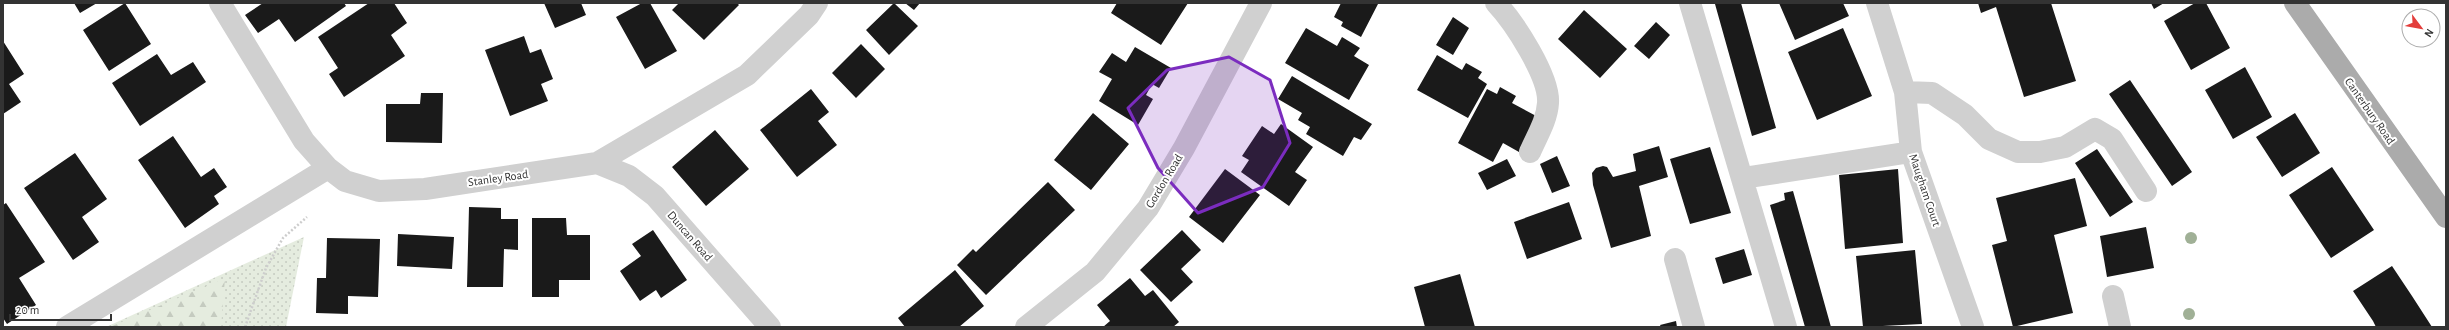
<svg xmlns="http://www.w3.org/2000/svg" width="2449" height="330" viewBox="0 0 2449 330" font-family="'Alegreya Sans',sans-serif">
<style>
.grass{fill:url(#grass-dots)}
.forest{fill:url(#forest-firs)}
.building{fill:#1a1a1a}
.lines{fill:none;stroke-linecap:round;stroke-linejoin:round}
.path{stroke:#cdcdcd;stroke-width:2.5;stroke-dasharray:2 2;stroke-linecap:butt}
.minor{stroke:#d0d0d0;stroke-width:22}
.major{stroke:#ababab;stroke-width:22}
.tree{fill:#a0b096}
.marked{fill:#7b2cbf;fill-opacity:0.2;stroke:#7b2cbf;stroke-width:3;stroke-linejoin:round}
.labels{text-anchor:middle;stroke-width:4;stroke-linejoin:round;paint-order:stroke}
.street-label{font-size:12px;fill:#333;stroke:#fff}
</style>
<defs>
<pattern id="grass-dots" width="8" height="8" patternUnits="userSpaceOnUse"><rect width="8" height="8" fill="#e5ecdf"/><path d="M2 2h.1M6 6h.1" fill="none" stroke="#c5cbc0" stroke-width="1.8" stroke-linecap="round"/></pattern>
<pattern id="forest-firs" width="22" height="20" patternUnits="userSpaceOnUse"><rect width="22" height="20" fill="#e5ecdf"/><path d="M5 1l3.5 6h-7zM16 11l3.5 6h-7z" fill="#c5cbc0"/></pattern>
</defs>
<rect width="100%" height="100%" fill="#fff"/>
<path class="grass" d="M304 237 286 327H106Z"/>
<path class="forest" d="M225 278 221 327H110Z"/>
<path class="building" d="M74 3H97L80 13Z
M125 3 151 44 109 71 83 30Z
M263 3H344L346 6 295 42 279 19 258 33 245 15Z
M369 3H394L407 23 391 35 405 56 344 97 329 74 338 68 318 37Z
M544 3H581L586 15 555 28Z
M642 3H650L677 51 645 69 616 17Z
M679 3H737L739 5 704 40 672 10Z
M894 3 918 26 889 55 866 30Z
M905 3H920L914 10Z
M1117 3H1188L1161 45 1111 13Z
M1341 3 1378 4 1361 37 1341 26 1343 22 1334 17Z
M1720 3H1741L1776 128 1752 136 1715 4Z
M1779 3H1843L1849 16 1795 40Z
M1978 3H2051L2076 81 2024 97 1996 7 1981 13Z
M2151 3H2164L2154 9Z
M2195 3H2206L2230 48 2191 70 2164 21Z
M1584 10 1627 49 1600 78 1558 39Z
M1453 17 1469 28 1453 55 1436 45Z
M1656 22 1670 35 1649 59 1634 46Z
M1306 28 1337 46 1342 37 1360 48 1354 56 1369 65 1349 100 1285 63Z
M1843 28 1872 96 1817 120 1788 52Z
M524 36 530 53 541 49 553 79 541 84 548 101 510 116 485 50Z
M3 41 24 74 9 84 21 102 3 114Z
M861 44 885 69 856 98 832 73Z
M1135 47 1171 68 1159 88 1152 84 1146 95 1153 99 1138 125 1099 101 1112 79 1099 72 1112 53 1126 62Z
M157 54 171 75 193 62 206 82 140 126 112 83Z
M1437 55 1462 70 1466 63 1482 72 1478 78 1487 84 1468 118 1417 90Z
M2245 67 2272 117 2233 139 2205 90Z
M1292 76 1372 124 1361 140 1354 137 1343 156 1306 134 1310 127 1298 120 1302 113 1278 99Z
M2130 80 2192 172 2172 186 2109 94Z
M1500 87 1516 96 1512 103 1538 117 1519 152 1503 143 1493 162 1458 143 1487 89 1497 94Z
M811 89 829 112 818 121 837 145 797 177 760 130Z
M421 93H443L442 143 386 142V104H420Z
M1093 113 1129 144 1091 190 1054 160Z
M2295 113 2320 153 2282 177 2256 137Z
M1281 124 1313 147 1295 172 1307 180 1289 206 1241 172 1249 160 1242 156 1262 126 1274 134Z
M715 130 749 169 706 206 672 167Z
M173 136 201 177 214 168 227 187 214 196 219 204 185 228 138 160Z
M1659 146 1668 177 1639 186 1651 236 1611 248 1593 185 1592 173 1596 168 1603 166 1607 167 1613 177 1636 171 1633 154Z
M1710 147 1731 213 1690 224 1670 159Z
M2097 149 2133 202 2110 217 2075 163Z
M75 153 107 199 82 217 99 242 73 260 24 188Z
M1557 156 1570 186 1552 193 1540 164Z
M1507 159 1516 176 1487 190 1478 173Z
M2332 167 2374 230 2331 258 2289 195Z
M1225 169 1260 195 1223 243 1189 217Z
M1898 169 1903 243 1845 249 1839 175Z
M2075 178 2087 226 2054 235 2073 313 2013 327 1992 245 2007 241 1996 198Z
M1048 182 1075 210 986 295 957 265 973 249 976 252Z
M1793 191 1831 327H1805L1770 205 1785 200 1784 193Z
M1569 202 1582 239 1527 259 1514 222Z
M6 203 45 262 19 278 36 305 7 324 3 318V205Z
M469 207 501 208V219H518V250L504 249 503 287H467Z
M532 218H566L567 235H590V280H559V297H532Z
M2146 227 2154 268 2107 277 2100 236Z
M653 230 687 280 661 298 656 290 640 301 620 271 641 256 632 244Z
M1182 230 1201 250 1181 269 1193 282 1171 302 1140 270Z
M398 234 454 237 452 269 397 266Z
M327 238 380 239 378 297 348 296V314L316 313 317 278H326Z
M1744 249 1752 275 1723 284 1715 258Z
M1915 250 1922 324 1863 327 1856 256Z
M2392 266 2412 296 2432 327H2376L2373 321 2353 291Z
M955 270 984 306 959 327H905L898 318Z
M1460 274 1475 327H1425L1414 287Z
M1130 278 1145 296 1153 290 1179 322 1173 327H1103L1110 321 1097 305Z
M1676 321 1677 327H1661L1660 325Z"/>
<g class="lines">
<path class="path" d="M245 327 266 268 283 238 307 217"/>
<path class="minor" d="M220 3 304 141 328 168 345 181 379 191 425 189 597 163 747 75 809 15 817 3
M1496 3C1514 22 1550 77 1548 103 1547 120 1537 136 1530 152
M1690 3 1786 327
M1877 3 1905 92 1911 152 1973 327
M1905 92 1932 93 1965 115 1989 139 2018 152H2040L2065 147 2095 129 2112 139 2146 191
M597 163 629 176 655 196 770 327
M1743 178 1911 152
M1675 259 1694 327
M2113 296 2120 327
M67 327 328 168
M1026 327 1095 272 1148 208 1184 148 1261 3"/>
<path class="major" d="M2295 3 2446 217"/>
</g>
<g class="tree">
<circle cx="2191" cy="238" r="6"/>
<circle cx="2189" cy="314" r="6"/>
</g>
<path class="marked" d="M1229 57 1270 80 1290 143 1263 187 1198 213 1158 168 1128 108 1167 70Z"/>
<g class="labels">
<g class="street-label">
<text transform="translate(2370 111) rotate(55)" y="4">Canterbury Road</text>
<text transform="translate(498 178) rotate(-8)" y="4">Stanley Road</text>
<text transform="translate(1164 181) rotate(-59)" y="4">Gordon Road</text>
<text transform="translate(1925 190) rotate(71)" y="4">Maugham Court</text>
<text transform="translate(690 236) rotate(49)" y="4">Duncan Road</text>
</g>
</g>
<rect width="2449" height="330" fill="none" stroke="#333333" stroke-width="8"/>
<g transform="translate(2421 28) rotate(122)"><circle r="19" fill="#ffffff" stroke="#adadad"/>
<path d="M0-3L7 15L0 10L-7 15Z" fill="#e33d3b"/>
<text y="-6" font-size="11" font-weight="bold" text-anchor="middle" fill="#333333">N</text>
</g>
<path d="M10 314v6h101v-6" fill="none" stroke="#333333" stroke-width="2"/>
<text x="16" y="314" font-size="12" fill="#333333" stroke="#ffffff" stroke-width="3" paint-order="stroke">20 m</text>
</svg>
